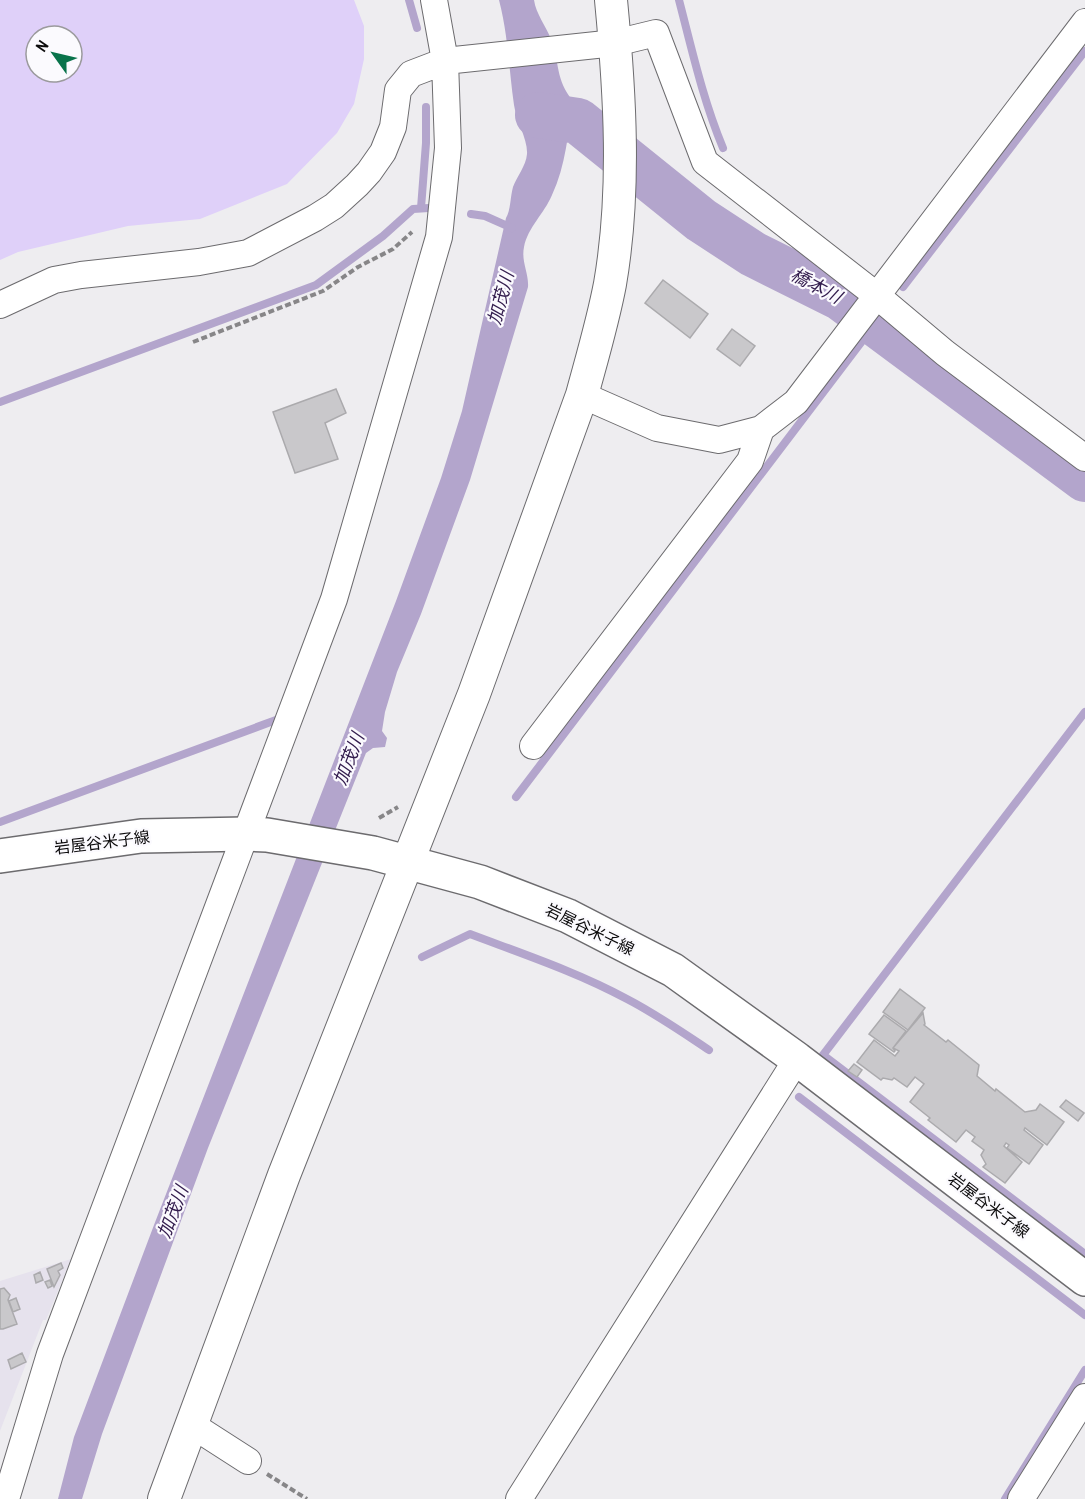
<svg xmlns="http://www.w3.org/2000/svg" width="1085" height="1499" viewBox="0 0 1085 1499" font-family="'Archivo Narrow','Noto Sans JP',sans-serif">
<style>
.built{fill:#e6e2ed}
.green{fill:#dfd0f9;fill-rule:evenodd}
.water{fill:#b3a5cc}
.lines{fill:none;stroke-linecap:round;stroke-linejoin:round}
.stream{stroke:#b3a5cc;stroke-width:8}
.river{stroke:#b3a5cc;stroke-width:46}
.building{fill:#c9c8cb;stroke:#abaaad;stroke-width:1.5}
.minor-casing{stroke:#6c6b6e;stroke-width:28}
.tertiary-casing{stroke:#6c6b6e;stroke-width:34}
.secondary-casing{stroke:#6c6b6e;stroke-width:36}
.path{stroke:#878688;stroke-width:4;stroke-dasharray:6 3;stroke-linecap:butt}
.minor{stroke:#fff;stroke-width:26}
.tertiary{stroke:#fff;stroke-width:32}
.secondary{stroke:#fff;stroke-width:33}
.labels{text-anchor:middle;stroke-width:4.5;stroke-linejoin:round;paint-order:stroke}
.street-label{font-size:16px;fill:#0c0b0c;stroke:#fbfafe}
.water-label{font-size:18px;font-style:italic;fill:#321c4d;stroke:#fbfafe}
</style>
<rect width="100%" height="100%" fill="#eeedf0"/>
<path class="built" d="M71 1259 46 1320H43L0 1431V1281Z"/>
<path class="green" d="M0 0H354L364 26V59L354 104 337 133 287 184 200 219 128 226 18 252 0 260ZM36 36H72V72H36Z"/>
<path class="water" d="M499 0H534C536 14 546 26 551 39 560 63 555 79 573 101 568 133 566 165 552 195 544 214 528 227 524 247 521 262 529 273 528 287L470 480 421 614 397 672 385 712 382 731 387 738 385 747 373 748 366 753 208 1148 102 1434 82 1499H58L74 1437 154 1225 396 601 441 478 462 411 506 218C511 209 510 198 513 187 517 176 526 166 527 154 528 140 516 120 514 105 509 70 508 34 499 0Z"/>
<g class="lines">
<path class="stream" d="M409 0 417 28
M679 0C692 50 703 100 723 148
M421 208 426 143V107
M471 214 485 216 512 228
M903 287 1085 51
M0 402 316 285 383 236 413 209 429 208
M1085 712 823 1055 1085 1254
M516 797 875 324
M0 822 276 720
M422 957 470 934C523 954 577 972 627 999 656 1014 682 1032 709 1050
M799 1097 1085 1315
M1005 1499 1085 1370"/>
<path class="river" d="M538 115 578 121 701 220 753 254 841 298 1085 479"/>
</g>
<path class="building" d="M663 280 708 314 690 338 645 303Z
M732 329 755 346 740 366 717 349Z
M336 389 346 413 325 423 338 459 295 473 273 412Z
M900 989 925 1008 908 1030 883 1012Z
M923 1013 925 1024 924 1025 946 1042 948 1040 979 1065 977 1076 995 1091 996 1089 1025 1112 1036 1110 1040 1104 1064 1122 1047 1145 1025 1128 1024 1130 1043 1145 1029 1164 1007 1148 1009 1145 1006 1143 1004 1146 1022 1162 1005 1183 983 1167 986 1164 981 1155 984 1150 972 1141 975 1137 966 1130 956 1142 928 1120 930 1118 910 1102 924 1084 915 1077 907 1087 894 1078 892 1080 883 1078 881 1080 857 1062 874 1040 895 1056 899 1051 893 1048Z
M884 1015 906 1031 893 1048 895 1051 894 1052 869 1034Z
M854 1064 862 1070 857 1077 848 1071Z
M1066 1100 1084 1113 1078 1121 1060 1107Z
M61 1263 63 1268 58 1271 60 1275 54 1287 47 1269Z
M40 1272 43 1280 36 1283 34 1275Z
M50 1280 52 1286 48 1288 45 1282Z
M4 1288 10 1295 8 1300 17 1324 3 1329H0V1289Z
M16 1298 20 1309 13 1312 9 1301Z
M22 1353 26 1362 11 1369 8 1360Z"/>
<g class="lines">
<defs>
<path id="minor" d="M0 305 54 280 81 275 199 262 248 253 315 218 334 206 357 185 369 172 383 152 393 127 398 90 411 74 445 61 615 43 656 33 705 162 876 295 945 353 1085 458
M582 395 657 428 719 440 761 429
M533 746 750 461 761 429 796 402 1085 22
M192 1425 248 1461
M6 1499 50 1354 334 599 439 237 448 148 445 61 434 0
M519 1499 797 1059
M1021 1499 1085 1397"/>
<path id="tertiary" d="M164 1499 284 1175 474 694 582 395C592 358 603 321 610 284 626 191 620 94 611 0"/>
<path id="secondary" d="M0 856 141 836 246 834 267 835 373 853 480 882 568 916 673 970 797 1059 1085 1279"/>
</defs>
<use href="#minor" class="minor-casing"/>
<use href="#tertiary" class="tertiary-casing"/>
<use href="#secondary" class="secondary-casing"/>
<path class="path" d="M193 342 323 291 358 267 393 249 412 232
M379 818 398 807
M267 1474 307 1499"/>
<use href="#minor" class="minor"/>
<use href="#tertiary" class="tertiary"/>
<use href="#secondary" class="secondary"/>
</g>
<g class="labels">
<g class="street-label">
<text transform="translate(102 842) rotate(-7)" y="6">岩屋谷米子線</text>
<text transform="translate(590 929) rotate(26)" y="6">岩屋谷米子線</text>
<text transform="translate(989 1205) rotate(37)" y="6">岩屋谷米子線</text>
</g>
<g class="water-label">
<text transform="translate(816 286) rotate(28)" y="6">橋本川</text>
<text transform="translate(501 298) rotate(-75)" y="6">加茂川</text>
<text transform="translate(349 759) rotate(-69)" y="6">加茂川</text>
<text transform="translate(173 1212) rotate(-69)" y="6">加茂川</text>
</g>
</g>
<g transform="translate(54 54) rotate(304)"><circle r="28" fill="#fbfafe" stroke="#9b9a9d" stroke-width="1.5"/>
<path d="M0-4.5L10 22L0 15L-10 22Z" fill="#09734b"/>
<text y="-9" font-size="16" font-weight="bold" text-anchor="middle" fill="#0c0b0c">N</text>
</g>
</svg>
